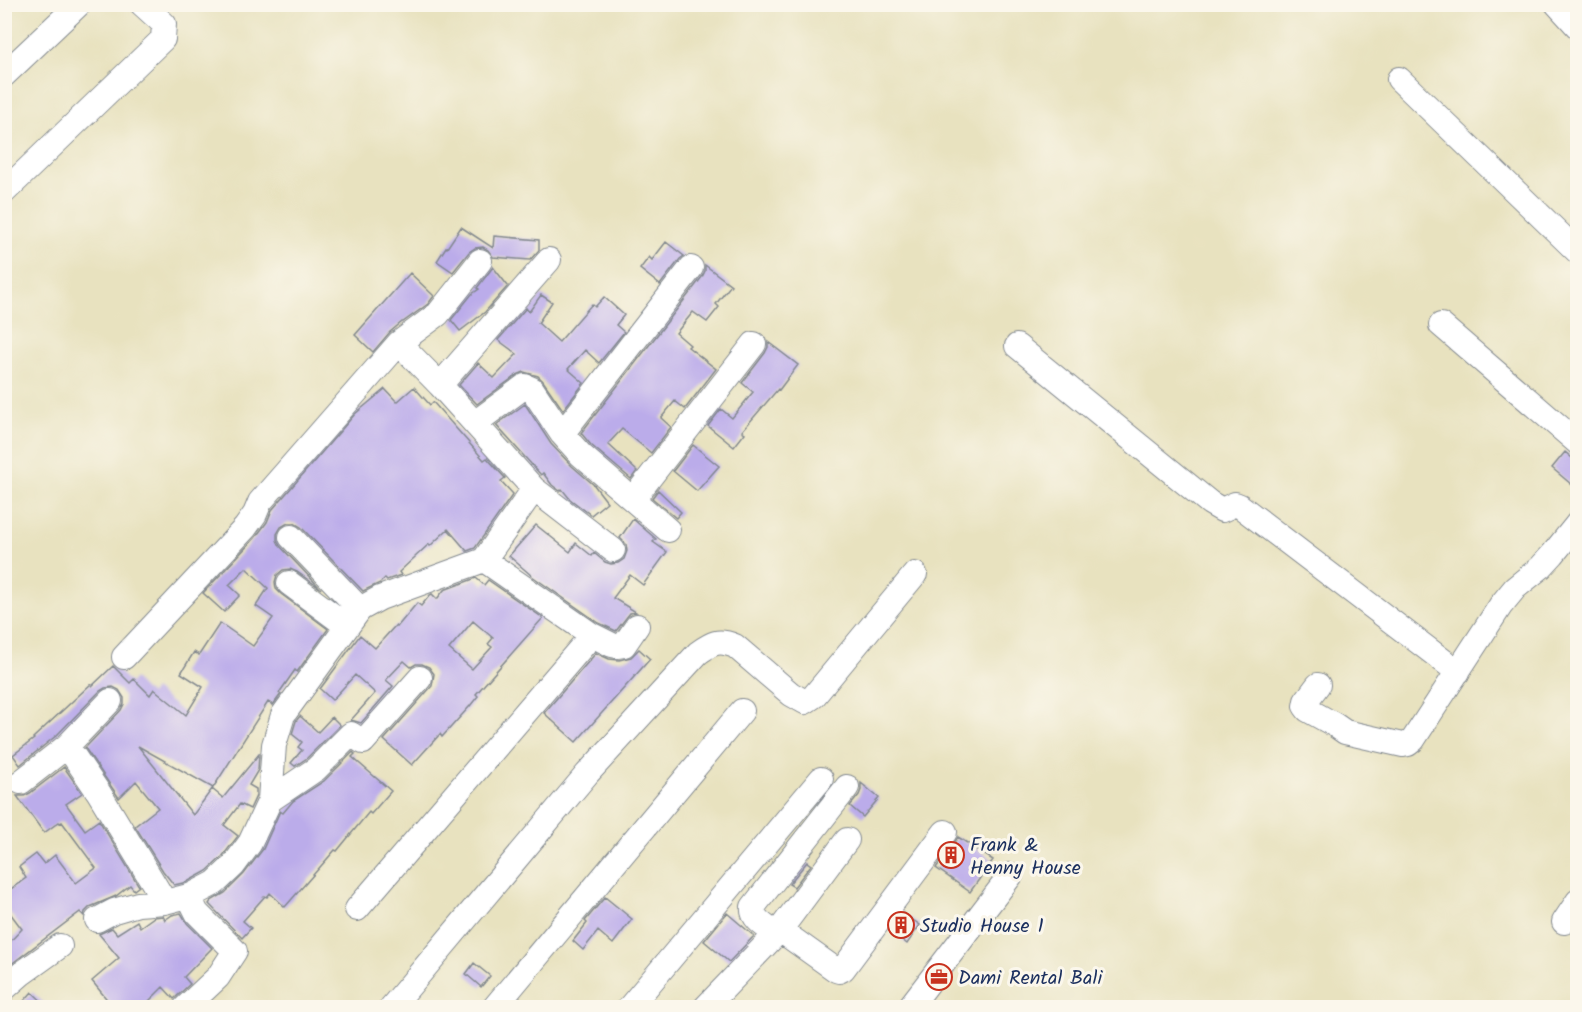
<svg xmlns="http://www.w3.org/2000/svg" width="1582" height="1012" viewBox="0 0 1582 1012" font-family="Kalam,sans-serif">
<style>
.building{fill:#bbacea;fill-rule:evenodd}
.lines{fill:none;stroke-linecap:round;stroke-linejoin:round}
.minor-casing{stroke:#82888e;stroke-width:26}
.minor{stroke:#fff;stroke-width:24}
.labels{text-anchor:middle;stroke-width:6;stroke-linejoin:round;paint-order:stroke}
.poi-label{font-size:20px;fill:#1b2f5e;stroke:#fbf7ec;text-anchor:start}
</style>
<rect width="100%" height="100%" fill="#fbf7ec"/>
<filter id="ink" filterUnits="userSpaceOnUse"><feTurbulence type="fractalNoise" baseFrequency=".0167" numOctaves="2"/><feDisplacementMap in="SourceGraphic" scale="12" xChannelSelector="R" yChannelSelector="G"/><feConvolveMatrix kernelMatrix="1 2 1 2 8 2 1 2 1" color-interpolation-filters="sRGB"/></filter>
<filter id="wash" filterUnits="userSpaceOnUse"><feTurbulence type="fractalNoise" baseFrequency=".008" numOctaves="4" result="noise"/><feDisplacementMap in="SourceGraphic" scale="24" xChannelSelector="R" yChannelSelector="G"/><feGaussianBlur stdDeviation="1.35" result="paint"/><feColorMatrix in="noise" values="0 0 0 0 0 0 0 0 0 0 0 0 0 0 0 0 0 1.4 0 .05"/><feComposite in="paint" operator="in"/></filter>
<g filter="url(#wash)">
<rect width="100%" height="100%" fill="#e8e2bf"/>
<g id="blocks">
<path class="building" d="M461 227 493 248 494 236 539 240V250L530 260 493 257 488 250 483 247 475 248 469 252 453 272 437 261 446 247 447 248Z
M666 242 684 256 680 259 660 285 640 269 649 257 652 260Z
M705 265 731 285 716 304 719 307 707 322 693 312 676 333 690 345 688 347 716 369 685 409 675 401 661 418 671 427 651 453 622 429 608 444 637 471 631 479 591 445 581 433 702 277 705 271Z
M493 267 508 286 485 312 460 331 451 320 472 294 479 289 477 288Z
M410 273 434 296 428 304 403 322H402L390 332 373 352 355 335Z
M541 295 552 302 538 323 559 342 592 304 595 307 604 297 624 315 616 325 624 332 599 363 585 350 568 369 584 383 563 410 543 381 538 376 524 372 517 375 477 404 459 385 478 363 494 378 517 354 498 340 526 308 529 312Z
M768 342 798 365 779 390 778 389 742 431 745 433 734 447 708 426 721 409 732 418 753 392 742 383 765 353 768 347Z
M414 387 430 405 433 402 484 460 487 458 505 478 501 481 513 494 475 548 467 551 448 529 430 546 429 544 399 572 401 575 387 580 385 578 380 583 363 591 301 527 294 523H288L281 527 277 534V540L280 546 321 589 297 572 290 569 283 570 277 575 275 582 276 589 281 594 328 629 297 672 295 670 279 693 281 694 273 705 268 702 213 788 138 746 193 815 212 789 223 798 259 754 258 770 249 785 256 789V796L250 809 240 804 224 825 238 836 222 857 207 871 187 882 174 885 163 871 135 826 158 808 136 781 119 798 85 748 121 710 124 704V698L119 690 113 687 105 688 100 691 57 735 20 765 13 755 34 739 33 738 91 684 92 686 113 666 130 683 134 679 150 695 154 689 186 715 203 687 181 673 194 652 199 655 220 623 253 646 273 618 256 606 268 588 246 568 229 585 240 595 224 612 203 593 255 538 267 522 272 510 355 414 385 389 397 402Z
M525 404 551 444 572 466 594 485 607 502 591 515 570 499 562 489 560 491 552 485 543 473 541 475 496 425Z
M693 445 719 466 697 491 673 471Z
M1565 452 1578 463V490L1552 468Z
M658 490 681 512 676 518 652 498Z
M633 519 656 539 653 542 667 552 643 585 630 575 613 598 636 612 630 613 626 618 616 631 599 623 532 576 509 556 536 525 570 552 576 543 592 556 594 553 605 562 611 564 618 563 624 559 627 551 626 544 620 538Z
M476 578 484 585 488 580 543 618 476 694 478 696 470 706 442 737 440 734 412 765 384 740 432 686 434 674 429 667 422 664H416L411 667 404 661 386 680 393 686 361 723 351 720 375 693 355 675 332 700 320 689 360 635 375 648 395 626 397 627 417 603 421 606 430 595 432 594 437 599 444 590ZM473 621 493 638 488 644 492 647 472 669 449 649Z
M639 649 650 659 576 742 544 713 596 653 609 659 619 660 631 657Z
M300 716 318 732 332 717 340 725 307 758 295 766 291 763 302 750 298 747 302 742 292 734 296 721Z
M353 752 355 754 352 757 391 791 371 814 369 812 337 851 335 850 285 907 270 893 267 897 265 896 243 921 251 928 242 938 209 904 211 901 225 893 244 874 263 849 280 811 283 813 293 801 324 781Z
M64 767 82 793 66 804 85 830 99 820 139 886 134 890 130 885 116 896 90 907 85 912 84 916 80 912 6 968 4 967V948L22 929 4 905V894L26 878 19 867 36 854 44 864 55 855 76 883 96 868 62 822 60 823 59 822 44 833 17 796H24L30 793Z
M861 783 879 798 863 817 850 806 859 795 861 790Z
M958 837 993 860 970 892 936 868Z
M807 862 811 865 794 887 789 884Z
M605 897 632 919 613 944 598 931 583 950 573 941 587 923 585 921Z
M181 913 187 923 212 948 184 977 190 984 174 999 163 987 142 1008H114L92 981 119 958 99 934 112 928 117 934 137 921 140 927 154 917 163 916 165 920 172 915Z
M727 913 754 936 729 962 704 941Z
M903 913 920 925 907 944 890 930Z
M474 963 490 976 481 987 466 974Z
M32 992 49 1008H18Z"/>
</g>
</g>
<g filter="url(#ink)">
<use href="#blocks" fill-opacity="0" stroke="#82888e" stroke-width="1.5"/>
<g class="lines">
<defs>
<path id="minor" d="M1557 4 1578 27
M4 75 79 4
M1399 79 1578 252
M4 192 163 39 164 24 142 4
M1441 325 1578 443
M399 343 440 385 534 489 613 550
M1017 346 1210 503 1222 510 1235 504 1240 506 1458 672
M440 385 549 260
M475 423 525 386 532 389 562 434 581 455 668 530
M562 434 691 268
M633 499 754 344
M291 537 360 609
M484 560 592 635 612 645 617 646 624 645 637 626
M484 560 534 489
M289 583 347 626
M124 657 245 528 255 514 260 502 399 343 438 314 480 261
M1318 685 1306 701 1305 706 1308 710 1335 725 1345 732 1403 745 1408 744 1413 740 1501 605 1515 588 1541 567 1553 554 1578 523
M67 746 99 793 165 902
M21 782 67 746 110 701
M270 800 316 769 351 734 363 742 420 678
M357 909 592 635
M97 920 114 911 138 904 165 902 192 895 215 883 233 866 250 843 270 800 274 745 283 715 360 609 380 598 484 560
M1564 922 1578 901
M780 930 836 970 839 971 843 969 945 832
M776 934C767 927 751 919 753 907L847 787
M4 989 21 974 60 946
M185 1008 218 977 235 951 197 913 191 901 192 895
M391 1008 587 774 698 653C712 643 718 639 735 646L791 694 805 702 814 696 915 574
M494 1008 742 711
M629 1008 821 779
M705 1008 780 930 847 840
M909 1008 1011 875"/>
</defs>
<use href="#minor" class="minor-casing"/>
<use href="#minor" class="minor"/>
</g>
</g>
<defs>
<symbol id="building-ring" viewBox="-11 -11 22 22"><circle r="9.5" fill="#fbf7ec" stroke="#c8321e" stroke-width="1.5"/><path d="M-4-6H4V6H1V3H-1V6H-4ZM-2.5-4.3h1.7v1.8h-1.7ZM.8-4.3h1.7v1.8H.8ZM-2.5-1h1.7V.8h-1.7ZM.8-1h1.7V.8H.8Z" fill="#c8321e"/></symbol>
<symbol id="office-ring" viewBox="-11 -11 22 22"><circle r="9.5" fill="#fbf7ec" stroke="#c8321e" stroke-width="1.5"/><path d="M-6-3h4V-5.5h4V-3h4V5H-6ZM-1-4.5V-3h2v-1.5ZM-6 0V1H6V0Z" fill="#c8321e"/></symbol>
</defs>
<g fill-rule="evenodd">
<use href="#building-ring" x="936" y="840" width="30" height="30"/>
<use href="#building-ring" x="886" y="910" width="30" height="30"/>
<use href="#office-ring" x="924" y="962" width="30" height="30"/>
</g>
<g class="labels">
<g class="poi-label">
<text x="970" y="851">Frank &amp;<tspan x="970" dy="23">Henny House</tspan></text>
<text x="920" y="932">Studio House 1</text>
<text x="958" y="984">Dami Rental Bali</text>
</g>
</g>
<rect width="1582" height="1012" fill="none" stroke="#fbf7ec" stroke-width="24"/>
</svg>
